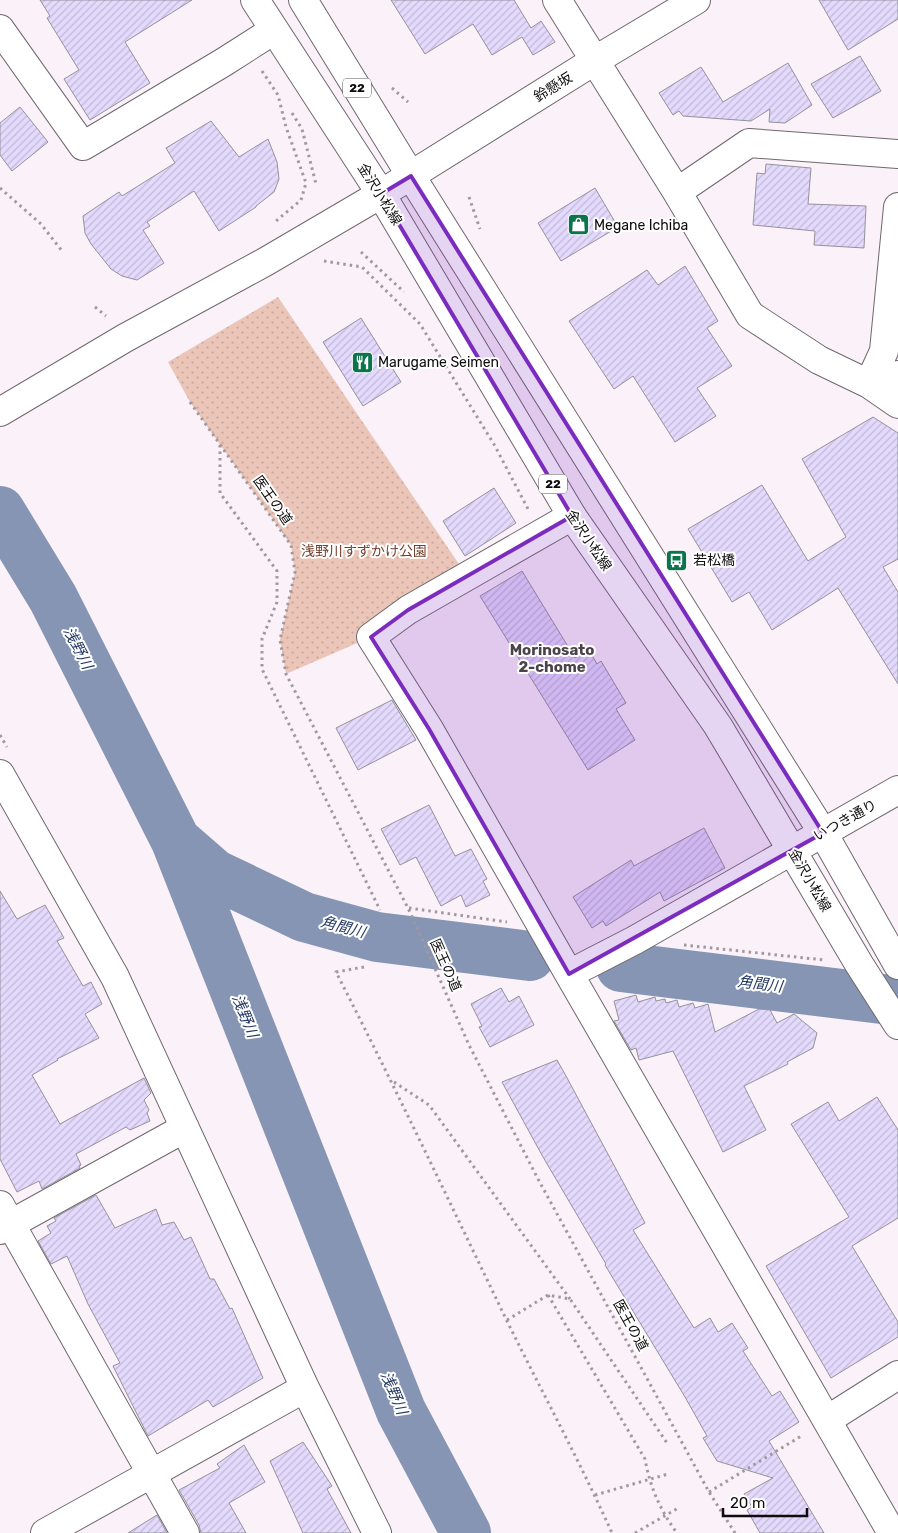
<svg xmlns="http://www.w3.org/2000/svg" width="898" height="1533" viewBox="0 0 898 1533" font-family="Rubik,'Noto Sans JP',sans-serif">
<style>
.grass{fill:url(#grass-dots)}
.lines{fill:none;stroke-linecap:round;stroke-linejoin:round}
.river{stroke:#8695b3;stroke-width:50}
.building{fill:url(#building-hatch);stroke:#94929b}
.minor-casing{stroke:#70686e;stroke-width:30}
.major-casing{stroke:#70686e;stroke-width:30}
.path{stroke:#a0999f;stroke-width:3;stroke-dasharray:2.5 4;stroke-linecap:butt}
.minor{stroke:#fff;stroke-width:28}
.major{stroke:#fff;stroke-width:28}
.marked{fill:#7b2cbf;fill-opacity:0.2;stroke:#7b2cbf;stroke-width:4;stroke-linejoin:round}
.labels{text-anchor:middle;stroke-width:4;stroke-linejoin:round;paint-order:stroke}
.shield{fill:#fff;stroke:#575556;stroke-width:1}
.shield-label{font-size:12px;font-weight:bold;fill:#0f0c0e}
.street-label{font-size:14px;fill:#0f0c0e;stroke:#fff}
.poi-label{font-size:14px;fill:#0f0c0e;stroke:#fff;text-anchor:start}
.park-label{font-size:14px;fill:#723f2c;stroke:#fff}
.water-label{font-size:15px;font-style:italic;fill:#243862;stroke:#fff}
.neighbourhood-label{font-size:15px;font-weight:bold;fill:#4a4349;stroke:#fff}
</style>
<defs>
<pattern id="grass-dots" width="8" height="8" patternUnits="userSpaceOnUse" patternTransform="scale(1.25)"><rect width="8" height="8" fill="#ebc5b8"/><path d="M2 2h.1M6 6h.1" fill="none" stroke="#c8a89d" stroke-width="1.8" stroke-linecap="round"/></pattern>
<pattern id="building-hatch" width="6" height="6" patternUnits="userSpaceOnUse" patternTransform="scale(1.25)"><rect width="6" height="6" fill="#e4dafd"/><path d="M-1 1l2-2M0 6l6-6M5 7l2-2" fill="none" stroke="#c2bad8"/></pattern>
</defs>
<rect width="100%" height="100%" fill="#faf1f9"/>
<path class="grass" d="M278 297 467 576 371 637 286 674 280 640 295 572 291 545 190 402 168 362Z"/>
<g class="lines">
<path class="river" d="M0 511 53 598 176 841 401 1411 466 1533
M176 841 214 874 304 917 377 937 530 956
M621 967 898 1001"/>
</g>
<path class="building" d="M40 0H192L125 42 150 83 90 120 64 79 79 70 47 18 50 16Z
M391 0H514L531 28 541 21 555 42 533 55 522 37 492 55 473 24 425 54Z
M819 0H898V19L848 50Z
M860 56 881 91 833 118 811 84Z
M788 63 812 105 785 123 769 122 770 109 751 121 683 116 679 111 673 115 659 93 701 67 723 102Z
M20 107 48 142 12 171 0 155V123Z
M211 121 239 157 268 139 277 162 279 179 274 192 256 206V207L219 231 194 191 147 222 150 226 143 230 164 263 137 280 122 276 111 269 91 244 85 233 83 216 119 192 122 196 175 163 166 148Z
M766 164 811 168 808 204 866 206 864 248 814 245 815 231 753 225 757 173 765 174Z
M595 188 618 227 561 261 538 223Z
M685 266 718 321 707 328 732 366 697 388 716 416 675 442 633 376 614 389 569 321 647 270 658 285Z
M361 318 401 382 363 406 323 342Z
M873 417 898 433V559L883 567 898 592V684L838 588 772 630 749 592 732 602 688 529 762 485 808 561 846 537 802 459Z
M494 488 516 523 465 556 443 521Z
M522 571 575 658 589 650 597 664 601 661 626 703 616 709 635 740 588 770 480 596Z
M392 700 416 740 358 770 336 728Z
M429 805 455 856 471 849 487 879 483 881 490 895 466 907 461 895 441 906 416 857 400 865 381 829Z
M704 828 725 868 664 901 660 892 606 926 603 921 592 928 573 897 631 860 634 866Z
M0 891 17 919 45 905 64 938 57 941 83 986 91 982 102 1004 85 1014 99 1038 57 1059 58 1060 32 1075 60 1124 144 1078 151 1093 144 1100 149 1110 147 1113 150 1121 130 1130 126 1127 76 1154 81 1165 79 1166 80 1168 42 1189 39 1181 17 1192 0 1159Z
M501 988 509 1002 519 996 534 1025 490 1047 479 1027 482 1026 471 1004Z
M636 995 638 1002 655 997 656 1001 665 999 666 1003 677 1000 679 1007 693 1003 695 1008 708 1004 715 1032 759 1009 770 1010 777 1023 794 1014 817 1033 813 1048 787 1062 788 1064 744 1086 766 1130 723 1152 673 1051 639 1060 636 1048 631 1050 614 1021 619 1020 614 1001Z
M557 1060 566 1076 645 1223 633 1230 694 1328 710 1318 718 1332 732 1323 748 1348 743 1351 772 1396 780 1391 799 1422 769 1441 824 1533H760L747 1510 752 1507 744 1494 773 1478 717 1461 703 1438 707 1436 685 1397 605 1265 606 1264 543 1157 502 1082Z
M877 1097 898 1130V1218L852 1246 898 1322V1337L831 1378 766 1266 849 1217 791 1124 828 1102 839 1121Z
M96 1195 115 1228 156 1209 162 1225 174 1222 184 1240 191 1237 210 1279H214L230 1309 232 1308 263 1378 213 1407 208 1400 148 1436 113 1366 120 1363 88 1304 67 1256 51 1264 38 1241 51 1233 47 1226 56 1221 54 1218Z
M303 1442 332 1486 327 1489 351 1533H303L270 1461Z
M244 1445 265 1482 229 1503 246 1533H201L199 1525 179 1490 220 1468 217 1464Z
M157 1515 167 1533H128Z"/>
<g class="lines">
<defs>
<path id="minor" d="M557 0 677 192 750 315 819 360 869 384 898 404
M0 29 83 146 224 62 274 30
M677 192 749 143 898 154
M869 384 884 351 898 207
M869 384 898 375
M0 412 125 338 265 262 381 194 594 61 696 0
M572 516 408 610 371 637 429 729 569 974 892 1533
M0 774 115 977 305 1388 377 1533
M569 974 635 940 898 790
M0 1205 185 1533
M0 1230 185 1128
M827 1420 898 1375
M45 1533 305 1388"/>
<path id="major" d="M255 0 381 194 572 516 718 726 859 964 898 1025
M303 0 411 176 823 833 898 965"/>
</defs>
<use href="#minor" class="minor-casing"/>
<use href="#major" class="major-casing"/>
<path class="path" d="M262 71 278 95 286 127 306 183 301 200 276 221
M392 88 408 102
M292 113 302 129 316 184
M0 188 41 224 62 251
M469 197 480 229
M361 252 404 292
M324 261 362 267 420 324 495 446 528 509
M95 307 106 316
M190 402 291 545 295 572 280 640 286 674 408 908 469 1045 538 1179 709 1492 735 1533
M220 445V493L277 571V602L262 639V669L380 910
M0 735 7 747
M409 908 507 922
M684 945 824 960
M364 967 336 972C395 1087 450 1203 506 1319 541 1390 579 1460 612 1533
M394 1082 429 1105 570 1299
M548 1295 645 1459C650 1487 660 1510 677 1533
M507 1320 548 1295 570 1299 667 1443
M709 1492 803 1435
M595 1495 668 1474
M635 1533 680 1507"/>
<use href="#minor" class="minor"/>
<use href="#major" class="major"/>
</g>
<path class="marked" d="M411 176 823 833 569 974 429 729 371 637 408 610 572 516 381 194Z"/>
<defs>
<symbol id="shop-square" viewBox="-11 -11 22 22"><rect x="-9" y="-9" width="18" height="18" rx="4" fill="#0b744c" stroke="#fff"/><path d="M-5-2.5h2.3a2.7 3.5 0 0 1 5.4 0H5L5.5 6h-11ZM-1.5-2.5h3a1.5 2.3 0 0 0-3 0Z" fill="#fff"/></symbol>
<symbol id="restaurant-square" viewBox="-11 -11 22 22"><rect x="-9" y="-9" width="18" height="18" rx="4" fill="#0b744c" stroke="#fff"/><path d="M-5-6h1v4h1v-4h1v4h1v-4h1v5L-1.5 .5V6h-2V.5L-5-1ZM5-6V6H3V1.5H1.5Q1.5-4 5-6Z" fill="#fff"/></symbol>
<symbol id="bus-square" viewBox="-11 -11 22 22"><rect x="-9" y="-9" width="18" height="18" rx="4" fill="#0b744c" stroke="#fff"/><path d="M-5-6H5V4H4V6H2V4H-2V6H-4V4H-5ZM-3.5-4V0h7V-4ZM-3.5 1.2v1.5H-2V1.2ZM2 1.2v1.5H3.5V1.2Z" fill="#fff"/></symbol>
</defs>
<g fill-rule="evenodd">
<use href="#shop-square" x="566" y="212" width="25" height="25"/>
<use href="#restaurant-square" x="350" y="350" width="25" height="25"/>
<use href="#bus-square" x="664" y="548" width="25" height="25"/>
</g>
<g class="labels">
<g class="shield">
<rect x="343" y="78.5" width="28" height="19" rx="4"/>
<rect x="539" y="474.5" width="28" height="19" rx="4"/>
</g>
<g class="shield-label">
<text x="357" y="92">22</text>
<text x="553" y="488">22</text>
</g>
<g class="street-label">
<text transform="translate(553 87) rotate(-32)" y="5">鈴懸坂</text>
<text transform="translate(380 194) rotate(58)" y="5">金沢小松線</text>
<text transform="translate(273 500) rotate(55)" y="5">医王の道</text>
<text transform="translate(589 540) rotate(56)" y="5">金沢小松線</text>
<text transform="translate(845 820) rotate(-29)" y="5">いつき通り</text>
<text transform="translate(810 880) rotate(60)" y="5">金沢小松線</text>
<text transform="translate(446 965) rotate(66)" y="5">医王の道</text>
<text transform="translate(631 1325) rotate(61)" y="5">医王の道</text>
</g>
<g class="poi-label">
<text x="594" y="230">Megane Ichiba</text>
<text x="378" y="367">Marugame Seimen</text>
<text x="693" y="565">若松橋</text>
</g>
<g class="park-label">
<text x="364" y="556">浅野川すずかけ公園</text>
</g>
<g class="water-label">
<text transform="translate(78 648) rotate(63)" y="5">浅野川</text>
<text transform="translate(343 927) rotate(15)" y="5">角間川</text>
<text transform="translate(760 984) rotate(7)" y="5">角間川</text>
<text transform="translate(245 1016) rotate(68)" y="5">浅野川</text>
<text transform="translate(394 1393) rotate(67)" y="5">浅野川</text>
</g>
<g class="neighbourhood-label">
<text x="552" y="655">Morinosato<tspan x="552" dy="17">2-chome</tspan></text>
</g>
</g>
<path d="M723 1508v8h84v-8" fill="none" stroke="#0f0c0e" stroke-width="2.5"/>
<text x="730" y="1508" font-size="15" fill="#0f0c0e" stroke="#ffffff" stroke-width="4" paint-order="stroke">20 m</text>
</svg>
